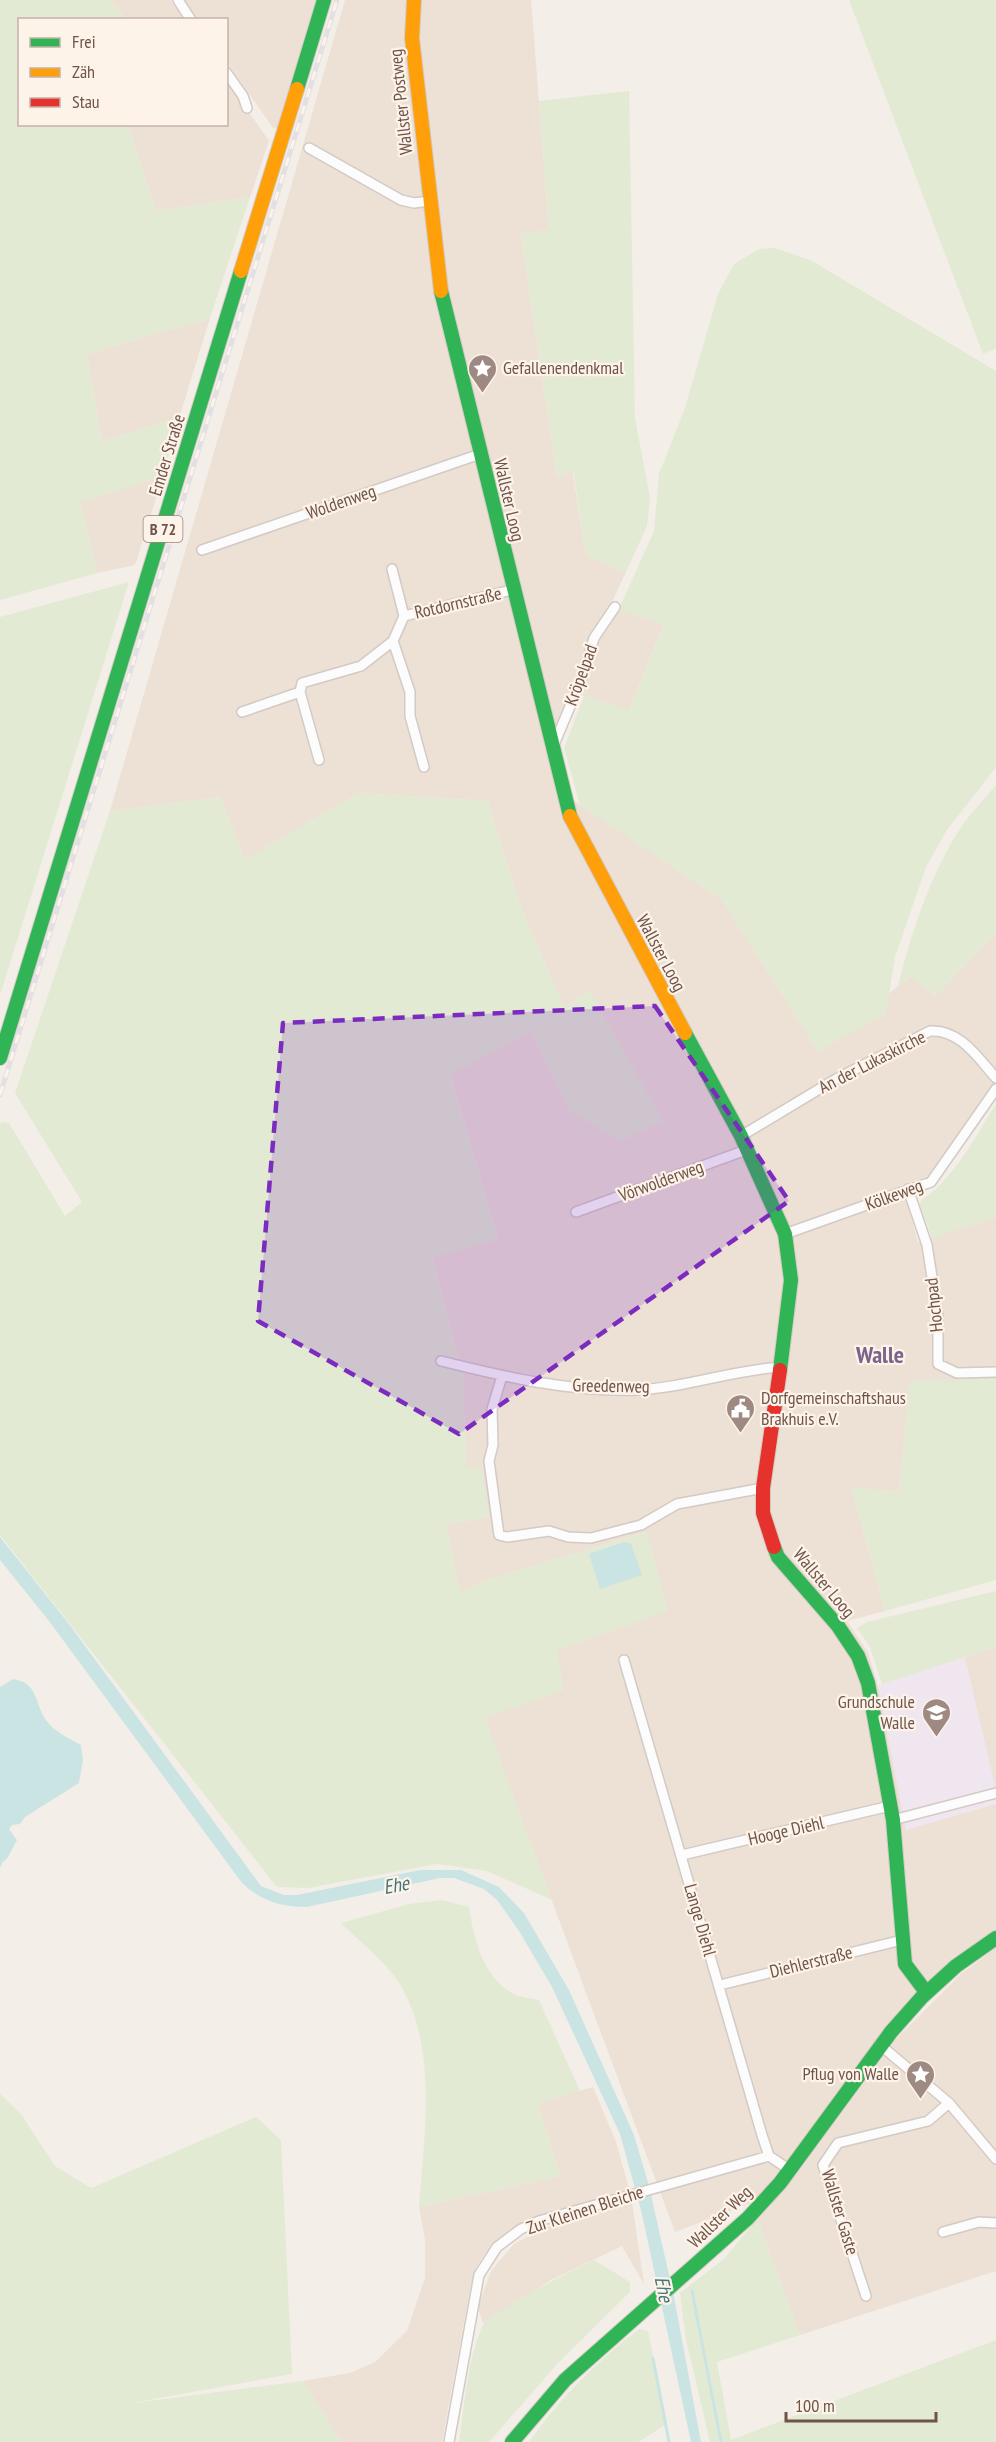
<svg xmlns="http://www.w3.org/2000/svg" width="996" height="2442" viewBox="0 0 996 2442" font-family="'PT Sans Narrow',sans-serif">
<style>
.residential{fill:#ede0d5}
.education{fill:#efe6f0}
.green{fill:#e2ead3}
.water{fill:#cae4e4}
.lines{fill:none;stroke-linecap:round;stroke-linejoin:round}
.stream{stroke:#cae4e4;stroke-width:3}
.street-casing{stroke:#d2cac5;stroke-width:12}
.fast-casing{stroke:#d3cac4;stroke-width:16}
.slow-casing{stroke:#d3cac4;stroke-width:16}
.jam-casing{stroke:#d3cac4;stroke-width:16}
.street{stroke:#fdfcfc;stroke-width:9}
.fast{stroke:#30b455;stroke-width:14}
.slow{stroke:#ff9f0a;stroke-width:14}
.jam{stroke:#e5322d;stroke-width:14}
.rail-casing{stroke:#e3e0e4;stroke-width:5}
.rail{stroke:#fdf3e8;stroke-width:3;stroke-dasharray:9;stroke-linecap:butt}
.marked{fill:#7b2cbf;fill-opacity:0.2;stroke:#7b2cbf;stroke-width:4.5;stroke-dasharray:12 8;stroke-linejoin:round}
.labels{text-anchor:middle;stroke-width:4.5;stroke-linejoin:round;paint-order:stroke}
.shield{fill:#fdf3e8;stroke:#9a847a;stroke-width:1.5}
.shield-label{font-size:16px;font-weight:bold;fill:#6f544b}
.street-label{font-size:18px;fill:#6f544b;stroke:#fdf3e8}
.poi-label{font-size:18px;fill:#6f544b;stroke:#fdf3e8;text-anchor:start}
.water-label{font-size:20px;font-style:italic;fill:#43777b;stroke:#fdf3e8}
.district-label{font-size:24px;font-weight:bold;fill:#7a638c;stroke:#fdf3e8}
</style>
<rect width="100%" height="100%" fill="#f4eee8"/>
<path class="residential" d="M111 0H170L184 19H125Z
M184 0H319L281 129 273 128 227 62 226 20 197 19Z
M345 0H531L549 230 521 234 557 478 572 469 586 555 626 572 610 606 664 624 629 710 571 692 546 745 558 790 722 900 818 1051 885 1014 887 995 911 976 935 996 996 933V1079L928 1176 902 1185 918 1242 996 1217V1379L910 1381 899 1492 852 1488 885 1611 847 1621 868 1652 878 1686 996 1647V1934L934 1975 870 2049 791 2161 756 2201 675 2232 484 1718 563 1690 556 1650 667 1611 646 1532 490 1579 460 1593 446 1524 489 1517 466 1468 463 1375 432 1257 498 1239 450 1074 531 1031 570 1111 590 991 564 1007 520 906 488 801 358 793 245 860 220 797 110 811Z
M227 81 269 141 250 197 156 211 128 125 226 124Z
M210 318 179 418 102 441 87 354Z
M163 476 135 565 97 573 80 502Z
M996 1948V2271L800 2335 757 2219 799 2171 896 2039 961 1974Z
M593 2087 616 2142 629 2189 522 2222 485 2253 475 2270 470 2289 442 2442H341L303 2381 350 2373 375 2362 407 2331 425 2278V2240L419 2207 560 2176 538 2103Z
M632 2203 644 2284 622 2246 551 2280 483 2323 478 2307 491 2271 514 2244 544 2228Z"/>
<path class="education" d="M965 1657 996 1790V1804L906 1830 878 1686Z"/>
<path class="green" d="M0 0H111L125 19 20 20V124L128 125 156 211 250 197 210 318 87 354 102 441 179 418 163 476 80 502 97 573 0 600Z
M849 0H996V348L983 354Z
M629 91 635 418 650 498 647 526 626 572 586 555 573 470 557 478 521 233 549 230 539 101Z
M775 248 812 261 996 371V767L947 830 926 867 895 957 886 1014 818 1051 722 900 580 805 564 748 584 696 629 710 664 625 619 609 654 531 659 474 685 408 718 294 734 264 759 249Z
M129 582 1 992 0 994V617Z
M996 785V933L935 996 911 976 898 986C911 934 929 878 958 832 968 815 984 800 996 785Z
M358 793 488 801 520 906 564 1007 590 991 663 1121 621 1141 570 1111 531 1031 450 1075 498 1239 432 1258 463 1375 466 1467 482 1468 489 1517 446 1524 460 1592 490 1579 647 1532 668 1611 557 1650 564 1690 485 1718 552 1900 487 1871 437 1864 308 1888 277 1887 0 1535V1127L1 1122 9 1123 65 1216 82 1202 15 1093 110 811 220 797 245 860Z
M996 1104V1217L932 1238 920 1206 921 1200C952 1182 977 1134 996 1104Z
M996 1379V1580L885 1611 852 1487 899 1492 910 1380Z
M996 1591V1647L882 1684 870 1647 857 1628 867 1622Z
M442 1900 469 1907C474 1940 483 1979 516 1995 523 1998 532 1998 539 2000L580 2091 538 2103 560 2176 419 2207C424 2135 438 2051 401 1986 391 1967 357 1939 341 1923L409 1904Z
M0 2094 21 2114 55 2166 91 2188 256 2117 281 2140 292 2374 126 2404 303 2381 341 2442H0Z
M757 2219 800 2335 717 2362 731 2440 996 2340V2442H710L686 2340 680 2293 724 2259Z
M594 2260 630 2282V2292L558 2363 489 2442H459C465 2404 467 2360 483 2325 490 2312 576 2268 594 2260Z
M639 2329 648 2331 667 2424 638 2442H529C560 2398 596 2362 639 2329Z"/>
<path class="water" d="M0 1537 69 1624 261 1886 284 1895H297L420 1870H461L499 1887 524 1913 569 1990 634 2135 649 2186 674 2297 701 2442H691L641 2210 620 2134 552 1987 519 1931 497 1900 484 1889 454 1878H440L307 1907C280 1907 262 1901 242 1883L49 1621 0 1560Z
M624 1542 631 1544 642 1575 600 1589 589 1554Z
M13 1679C39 1683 34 1703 46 1720 54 1732 69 1738 81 1745L83 1760 79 1783 25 1817 20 1824 12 1825 9 1829 17 1840 8 1857 3 1862 0 1861V1687Z"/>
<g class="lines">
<path class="stream" d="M0 1865 1 1861
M692 2291 721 2442
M653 2358 669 2442"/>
<defs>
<path id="street" d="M178 0 191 20
M226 72 243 96 247 108
M309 148 401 200 414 203 429 201
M202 550 480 454
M392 569 404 616
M393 641 410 692V716L424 767
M300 692 319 760
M242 712 300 692 302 683 361 666 393 641 404 616 512 590
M553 747 582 678 594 638 615 607
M741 1136 836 1079 930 1031C960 1029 978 1058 996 1078
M908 1189 927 1245 938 1316V1364L957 1373 996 1372
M576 1212 746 1150
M785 1234 931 1182 996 1089
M441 1361C505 1377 570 1392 636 1390 685 1388 732 1370 781 1367
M502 1376 492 1409 493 1445 489 1461 499 1535 507 1537 549 1531 568 1537 591 1538 641 1525 677 1504 763 1488
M624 1660 762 2135 769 2156 790 2170
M893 1820 996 1793
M682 1855 890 1806
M720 1985 902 1940
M879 2044 949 2103 996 2159
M943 2232 979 2222 996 2223
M866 2296 823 2165 838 2143 928 2121 949 2103
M449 2442 479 2275 497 2247 521 2229 539 2221 769 2156"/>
<path id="fast" d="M297 89 324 0
M441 291 570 816
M685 1033 741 1136 785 1234 791 1280 780 1370
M0 1058 241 271
M774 1547 778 1557 838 1626 858 1656 868 1683 893 1820 905 1964 926 1992
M512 2442 565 2380 748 2218 780 2183 891 2032 922 1997 956 1966 996 1938"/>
<path id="slow" d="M414 0 412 38 441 291
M241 271 297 89
M570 816 685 1033"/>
<path id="jam" d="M774 1547 763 1513V1488L780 1370"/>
</defs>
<use href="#street" class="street-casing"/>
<use href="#fast" class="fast-casing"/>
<use href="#slow" class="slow-casing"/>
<use href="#jam" class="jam-casing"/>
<use href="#street" class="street"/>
<use href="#fast" class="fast"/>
<use href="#slow" class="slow"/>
<use href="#jam" class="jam"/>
<defs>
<path id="rail" d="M0 1095 337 0"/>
</defs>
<use href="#rail" class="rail-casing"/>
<use href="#rail" class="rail"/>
</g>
<path class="marked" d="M655 1006 789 1201 459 1434 258 1321 283 1023Z"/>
<defs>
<symbol id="sight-pin" viewBox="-11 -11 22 30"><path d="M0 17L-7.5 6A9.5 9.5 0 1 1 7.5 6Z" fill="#9e8a82" stroke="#fdf3e8"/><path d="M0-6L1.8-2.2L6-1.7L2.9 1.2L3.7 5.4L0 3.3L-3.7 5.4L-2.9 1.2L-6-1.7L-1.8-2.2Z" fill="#fff"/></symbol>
<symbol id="civic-pin" viewBox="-11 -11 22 30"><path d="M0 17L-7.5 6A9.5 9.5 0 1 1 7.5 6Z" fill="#9e8a82" stroke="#fdf3e8"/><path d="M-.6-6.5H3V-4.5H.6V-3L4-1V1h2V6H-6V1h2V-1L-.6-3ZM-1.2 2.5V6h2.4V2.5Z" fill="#fff"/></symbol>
<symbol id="school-pin" viewBox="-11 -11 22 30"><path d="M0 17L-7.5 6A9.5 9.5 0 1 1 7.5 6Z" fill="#9e8a82" stroke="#fdf3e8"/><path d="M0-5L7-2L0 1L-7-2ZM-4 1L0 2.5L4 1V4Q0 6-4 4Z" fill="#fff"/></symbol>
</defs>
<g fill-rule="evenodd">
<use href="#sight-pin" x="466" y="352" width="33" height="45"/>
<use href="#civic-pin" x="724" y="1392" width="33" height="45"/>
<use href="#school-pin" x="920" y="1696" width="33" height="45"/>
<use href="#sight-pin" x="904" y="2058" width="33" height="45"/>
</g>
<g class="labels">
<rect class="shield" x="143.5" y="516" width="39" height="26" rx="4.5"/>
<g class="shield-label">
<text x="163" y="535">B 72</text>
</g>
<g class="street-label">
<text transform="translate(401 102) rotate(-96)" y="6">Wallster Postweg</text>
<text transform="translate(167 455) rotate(-73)" y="6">Emder Straße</text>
<text transform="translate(509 500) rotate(77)" y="6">Wallster Loog</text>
<text transform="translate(341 502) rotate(-19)" y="6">Woldenweg</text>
<text transform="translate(458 603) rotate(-13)" y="6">Rotdornstraße</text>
<text transform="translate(581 675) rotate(-70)" y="6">Kröpelpad</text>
<text transform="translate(661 953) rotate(62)" y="6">Wallster Loog</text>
<text transform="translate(872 1062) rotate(-27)" y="6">An der Lukaskirche</text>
<text transform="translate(661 1181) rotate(-20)" y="6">Vörwolderweg</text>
<text transform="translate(894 1195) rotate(-20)" y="6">Kölkeweg</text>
<text transform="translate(934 1305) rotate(-96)" y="6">Hochpad</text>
<text transform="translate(611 1386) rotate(1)" y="6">Greedenweg</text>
<text transform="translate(824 1583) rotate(50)" y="6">Wallster Loog</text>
<text transform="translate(786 1831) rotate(-13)" y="6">Hooge Diehl</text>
<text transform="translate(700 1920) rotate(74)" y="6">Lange Diehl</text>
<text transform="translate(811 1962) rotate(-14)" y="6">Diehlerstraße</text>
<text transform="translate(585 2210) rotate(-18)" y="6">Zur Kleinen Bleiche</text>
<text transform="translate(840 2212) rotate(73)" y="6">Wallster Gaste</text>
<text transform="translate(720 2217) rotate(-44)" y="6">Wallster Weg</text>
</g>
<g class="poi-label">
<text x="503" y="374">Gefallenendenkmal</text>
<text x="761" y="1404">Dorfgemeinschaftshaus<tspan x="761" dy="21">Brakhuis e.V.</tspan></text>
<text x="915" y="1708" text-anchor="end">Grundschule<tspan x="915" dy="21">Walle</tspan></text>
<text x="899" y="2080" text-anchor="end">Pflug von Walle</text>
</g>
<g class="water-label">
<text transform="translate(396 1885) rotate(-11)" y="7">Ehe</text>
<text transform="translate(664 2289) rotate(78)" y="7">Ehe</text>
</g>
<g class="district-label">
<text x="880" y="1363">Walle</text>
</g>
</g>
<rect x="18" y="18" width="210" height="108" fill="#fdf3e8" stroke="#c4b3a9" stroke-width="1.5"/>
<rect x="30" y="38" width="30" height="9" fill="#30b455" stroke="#c4b3a9" stroke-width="1.5"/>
<text x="72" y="48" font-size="18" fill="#6f544b">Frei</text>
<rect x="30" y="68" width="30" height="9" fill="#ff9f0a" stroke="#c4b3a9" stroke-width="1.5"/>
<text x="72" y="78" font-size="18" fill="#6f544b">Zäh</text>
<rect x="30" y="98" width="30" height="9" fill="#e5322d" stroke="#c4b3a9" stroke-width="1.5"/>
<text x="72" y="108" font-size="18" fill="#6f544b">Stau</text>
<path d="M786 2412v9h150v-9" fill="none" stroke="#6f544b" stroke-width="3"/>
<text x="795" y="2412" font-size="18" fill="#6f544b" stroke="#fdf3e8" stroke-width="4.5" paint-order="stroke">100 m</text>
</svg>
